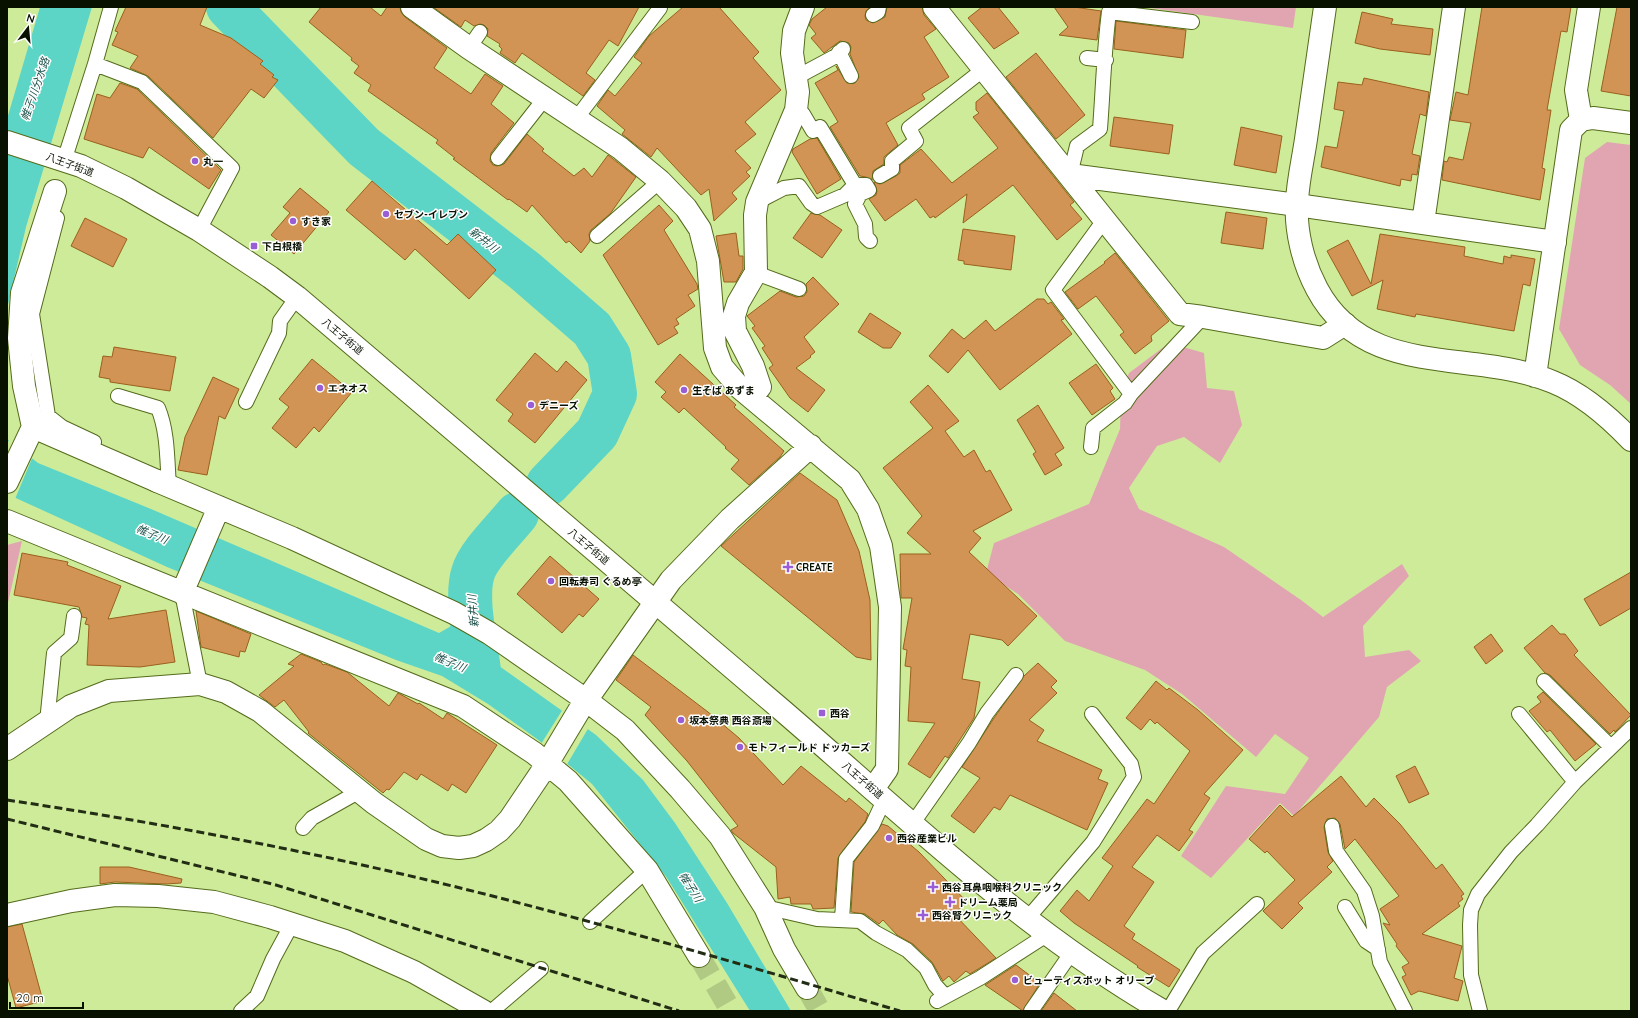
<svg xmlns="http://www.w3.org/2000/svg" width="1638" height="1018" viewBox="0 0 1638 1018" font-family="Quicksand,'Noto Sans JP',sans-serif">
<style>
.green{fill:#e1a5b2}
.water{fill:#5cd5c6}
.pier{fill:#ceeb9a}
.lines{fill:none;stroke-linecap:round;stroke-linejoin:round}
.river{stroke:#5cd5c6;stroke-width:44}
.building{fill:#d29455;stroke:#9a601d}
.minor-tunnel{stroke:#b0ca83;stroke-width:22;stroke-dasharray:22 11;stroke-linecap:butt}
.service-casing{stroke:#546b1b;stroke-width:16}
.pedestrian-casing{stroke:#546b1b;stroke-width:24}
.minor-casing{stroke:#546b1b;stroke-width:24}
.tertiary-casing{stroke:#546b1b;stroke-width:24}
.trunk-casing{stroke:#546b1b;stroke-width:24}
.service{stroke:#fff;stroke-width:14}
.pedestrian{stroke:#fff;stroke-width:22}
.minor{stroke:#fff;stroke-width:22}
.tertiary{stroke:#fff;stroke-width:22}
.trunk{stroke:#fff;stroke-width:22}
.rail{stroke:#222d14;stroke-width:3;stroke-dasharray:8 4;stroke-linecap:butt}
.poi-dot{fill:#995dd5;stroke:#fff;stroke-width:1.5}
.labels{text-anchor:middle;stroke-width:3;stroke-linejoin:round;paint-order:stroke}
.poi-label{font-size:10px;font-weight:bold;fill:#081000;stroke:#fff;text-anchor:start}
.street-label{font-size:10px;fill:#081000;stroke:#fff}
.water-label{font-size:11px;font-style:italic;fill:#1d514b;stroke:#fff}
</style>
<rect width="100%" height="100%" fill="#ceeb9a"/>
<path class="green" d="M1143 7H1296L1293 28Z
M1607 142 1631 145V404L1610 385 1580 365 1559 329 1585 158Z
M1169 343 1204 353 1207 388 1234 391 1242 425 1220 463 1184 437 1157 446 1129 488 1139 509 1224 547 1301 600 1323 617 1402 564 1409 576 1363 626 1365 657 1409 650 1421 661 1387 687 1379 717 1294 816 1280 803 1211 878 1181 856 1226 786 1285 794 1309 758 1275 734 1256 757 1182 694 1145 670 1065 641 1018 594 986 573 994 543 1089 504 1120 429 1121 395 1129 373Z
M22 541 7 607V545Z"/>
<path class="water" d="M40 7H92L26 227 7 309V119Z
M7 439 38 463 151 509 439 633 453 625 489 644 485 656 596 735 643 780 675 823 727 903 791 1011H750L667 878 592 784 537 739 488 704 442 676 396 660 167 567 7 494Z"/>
<path class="pier" d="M10 438 33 456 15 499 7 496V444Z
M563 709 589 727 566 766 541 744Z"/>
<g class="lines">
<path class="river" d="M228 7 364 147 525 271 592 329 609 356 615 394 597 433 548 484
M479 671C476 644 465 598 473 573 478 555 505 529 517 514"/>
</g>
<path class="building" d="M126 7H207L200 25 231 38 263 61 260 64 274 75 272 77 278 80 264 98 251 89 213 138 148 76 130 68 138 56 112 45 118 32 115 31Z
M321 7H370L381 16 387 7H400L401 12 405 17 447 48 434 68 471 94 485 74 503 86 491 104 514 123 491 153 490 161 493 165 497 166 504 164 527 134 544 149 542 151 574 176 584 168 592 177 608 155 636 177 610 214 591 230 589 234 590 241 581 253 569 241 566 243 532 205 527 212 509 199 508 200 453 159 455 158 436 143 438 140 368 91 371 85 354 73 359 66 351 60 352 58 309 22Z
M433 7H639L618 46 609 40 586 73 595 80 583 96 522 53 515 63 500 53 502 49 499 46 500 44 487 36 488 29 484 25 480 24 474 26 465 20 461 27Z
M683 7H719L759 52 753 58 781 90 745 122 756 134 735 151 751 168 746 172 750 176 732 193 737 199 714 221 709 189 701 195 657 148 651 157 622 134 625 130 597 106 608 90 615 96 642 63 634 57 649 36Z
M827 7H870L866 11 865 16 866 20 873 23 885 17 887 7H922L924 15 936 29 924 37 949 77 922 94 925 99 886 123 898 145 884 157V164L873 171 872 180 866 177 860 176 830 127 838 122 815 83 838 70 836 66 847 83H855L859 77 850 54 851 47 849 43 840 41 824 53 811 38 816 34 809 25 812 19Z
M982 7H998L1019 33 994 49 968 18Z
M1054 7H1074L1101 11 1097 40 1059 35 1068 27Z
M1482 7H1571L1567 32 1561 31 1547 110H1551L1542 168 1545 169 1540 200 1442 180 1444 161 1447 162 1449 157 1463 160 1471 123 1450 120 1456 92 1468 95Z
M1617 7H1631V96L1601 91Z
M1362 12 1393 19 1391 24 1433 29 1430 55 1380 49 1355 43Z
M1116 21 1186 30 1183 58 1114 49Z
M1036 53 1085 115 1056 139 1006 77Z
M1364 78 1429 92 1426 116 1420 114 1412 154 1420 156 1417 175 1412 174 1411 181 1401 179 1400 186 1321 167 1325 146 1337 148 1344 111 1334 109 1338 82 1362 85Z
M120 83 137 89 221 170 209 189 149 147 143 158 84 139 97 94 110 98Z
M987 93 1074 202 1070 205 1082 219 1057 240 1013 185 963 223 967 194 935 218 934 216 930 218 916 199 885 221 869 199 876 195 877 191 874 182 880 184 896 176 900 173V165L921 149 952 183 998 148 973 117 979 113 976 110V102Z
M1114 117 1173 125 1169 154 1110 146Z
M1241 127 1282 136 1276 173 1234 165Z
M817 138 841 179 817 194 792 152 793 149 810 139Z
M372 181 447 245 458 234 496 270 469 299 415 249 405 260 346 210Z
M300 188 329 212 294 254 271 235 290 213 283 207Z
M659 205 673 221 664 230 697 284 698 289 688 295 695 306 676 319 679 324 674 327 678 333 658 345 603 255Z
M1226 212 1267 218 1263 249 1221 243Z
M811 213 820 215 842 230 822 258 793 238Z
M85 218 127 239 113 267 71 246Z
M963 229 1015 236 1011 270 964 264V261L958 260Z
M736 233 739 256H743V269L736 282H724L716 236Z
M1380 234 1465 247 1464 256 1503 264 1504 256 1511 258V255L1535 259 1530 286 1523 284 1514 331 1416 314 1415 317 1377 309 1383 280 1352 296 1327 251 1348 240 1371 284Z
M1115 253 1169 321 1151 336 1152 341 1135 354 1120 335 1124 332 1096 296 1078 309 1065 292 1105 263 1104 262Z
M813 277 839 304 804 337 815 352 810 356 811 357 796 368 825 390 808 412 790 398 769 368 773 365 762 348 765 346 752 328 755 326 747 316 780 291 796 297 804 296 807 292 806 284Z
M1037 299H1044L1048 304 1051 302 1064 319 1061 320 1072 334 1000 390 968 350 948 373 929 356 952 329 964 339 986 320 995 331Z
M870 313 901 333 891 348H883L858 332Z
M114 347 176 357 170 391 110 382V379L99 377 103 356 112 357Z
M535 353 557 372 566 361 587 380 535 443 508 421 513 414 496 400Z
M680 354 736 405 734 407 784 451 780 457 749 485 731 469 739 460 725 448 726 447 684 408 679 413 661 397 666 392 655 382Z
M312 359 352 392 319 432 314 427 296 448 272 428 289 407 279 399Z
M1096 364 1113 388 1110 391 1115 399 1092 415 1069 383Z
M213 377 239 389 225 419 219 416 207 475 178 470 185 437Z
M928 385 959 421 945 431 964 457 974 450 986 472 990 470 1012 510 973 531 981 538 969 552 1037 616 1008 646 1002 640 970 634 962 679 980 682 974 718 948 758 945 756 930 778 908 764 935 723 908 721 911 667 905 666 907 650 903 649 912 598H901L900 554H931L907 533 922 516 883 468 933 428 910 402Z
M1038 405 1064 448 1055 454 1062 465 1045 475 1033 454 1036 452 1017 420Z
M800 473 837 500 859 551 870 600 871 660 856 657 721 546Z
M22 553 68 562 67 565 121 586 108 619 166 610 175 662 140 667 87 665 89 625 85 624 87 618 82 617 79 607 14 595Z
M550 556 599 599 583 617 579 614 562 633 517 594Z
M1631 572V608L1600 626 1584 599Z
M196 611 251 634 245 652 240 651 239 657 201 647Z
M1552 625 1560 634H1565L1578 651 1574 655 1631 715 1615 732 1614 730 1610 734 1550 675 1545 673 1524 648Z
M1491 634 1503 651 1486 664 1474 647Z
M301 654 321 662 323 665 325 664 347 672 389 706 398 693 418 704 419 703 443 719 447 713 497 745 466 793 452 784 448 791 421 774 417 780 404 772 389 790 387 789 383 793 308 733 309 732 284 700 275 707 259 695 294 666 288 664Z
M633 655 708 712 739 738 783 785 801 766 846 802 849 798 868 814 865 822 838 858 834 908 813 909 811 904H791L790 897 778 899 776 867 733 833 731 830 738 826 687 761 645 715 651 707 616 680Z
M1038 663 1057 681 1051 687 1057 693 1029 720 1044 730 1037 741 1102 770 1098 779 1108 783 1087 830 1010 795 1000 810 994 807 974 833 951 816 980 778 962 767 994 718 1024 676Z
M1156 681 1167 690 1169 688 1198 710 1243 750 1204 794 1210 798 1189 830 1193 832 1179 851 1157 835 1132 867 1154 882 1124 926 1135 934 1132 939 1180 970 1169 987 1137 967 1138 966 1074 923 1060 911 1077 890 1089 901 1113 866 1102 858 1147 799 1154 804 1190 751 1157 722 1155 724 1150 719 1141 730 1126 718Z
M1543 692 1596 744 1575 761 1550 730 1547 732 1529 711 1541 702 1537 697Z
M1415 766 1429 794 1409 803 1396 776Z
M1341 776 1366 807 1374 798 1400 824 1436 869 1442 864 1464 894 1461 896 1463 899 1458 903 1460 906 1422 934 1462 946 1454 978 1463 981 1458 1001 1419 991 1411 995 1402 977 1406 975 1402 967 1409 963 1396 946 1397 944 1383 923 1390 925 1380 909 1399 896 1355 839 1345 849 1340 824 1335 818 1327 819 1324 827 1328 852 1333 861 1327 867 1332 872 1298 903 1303 908 1282 929 1263 911 1295 880 1267 851 1265 853 1249 839 1280 805 1292 817Z
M882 824 888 826 919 852 967 902 954 914 996 958 970 974 966 971 954 982 949 976 943 981 932 962 913 944 897 935 883 920 879 924 865 914 851 912 854 862Z
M100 867H129L182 879 181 883 166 884 115 882 100 884Z
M22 924 43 1001 16 1008 7 975V927Z
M1016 965 1040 983 1023 1011 985 985Z
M1054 993 1077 1011H1041Z"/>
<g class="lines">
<path class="minor-tunnel" d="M699 956 731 1011
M807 988 820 1011"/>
<defs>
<path id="service" d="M873 15 878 12 879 7
M469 48 480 32
M839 52 851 76
M1087 58 1106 60
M95 64 111 7
M795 78 836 56 843 49
M796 110 803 114 813 131 820 127 855 185
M576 119 660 8
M498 158 545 98
M64 161 95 64 142 82 232 168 199 230
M1070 175 1077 146 1100 129C1103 90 1104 50 1109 12L1192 22
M880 176 892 169V161L916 141 909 128 984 69
M757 202 784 188 799 186 811 203 817 207 845 195 855 185H866L869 190 860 194 855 204 865 224 866 237 870 241
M57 218 32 314 48 416 62 427 94 442
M1105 219 1053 290 1131 394
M597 236 660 181
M756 273 799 289
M118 396 158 408C168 432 167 461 169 486
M246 402 279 333 280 321 297 297
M1091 447 1093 428 1125 403 1131 394 1203 317
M182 593 200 684
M1544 681 1611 747
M1519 714 1575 782
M47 722 54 653 71 638 74 616
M913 823 969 743 987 713 1016 675
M1332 826 1336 851 1364 891 1372 916 1380 962 1405 1011
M303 828 312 818 360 791
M765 907 817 919 860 921 876 933 907 950 926 968 935 985 945 996
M1345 907 1366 941 1378 949
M842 919 846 859 872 826 885 798
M1027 919 1093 842 1134 777 1131 764 1092 714
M590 922 647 870
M937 1001 980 978 1048 934
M241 1011 257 996 273 959 292 924
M492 1011 541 969
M1031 1011 1072 952
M1168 1011 1203 953 1257 904
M1480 1011 1471 975 1470 925 1471 910 1478 894 1511 852 1537 825 1575 782 1631 728"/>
<path id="pedestrian" d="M55 191 22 293 19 338 24 386 33 427 157 481
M7 482 33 427
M7 521 124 569"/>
<path id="minor" d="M412 7 469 48 620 148 660 181 686 208 700 229 708 261 715 348 722 367 740 388 850 480 868 509 881 546 890 607 887 769 873 789
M934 7 1180 314 1203 317 1323 338 1345 324
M1581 120 1576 90 1589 7
M1070 175 1297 205 1555 242
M1423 223 1454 7
M752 397 760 387 753 366 735 331 734 316 738 303 756 272 755 215 757 202 796 110 798 92 792 53 794 31 803 7
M157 481 292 538 454 613 489 633 586 700 625 730 680 789 720 836 765 907 784 949 807 988
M124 569 463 706 534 753 568 781 647 870 699 956
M182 593 219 507
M7 749 71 706 109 691 200 684 226 692 260 711 374 803 426 839 442 846 459 848 473 846 486 840 499 831 510 819 547 764 580 709 671 580 730 519 811 446
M7 915 71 901 115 895 158 896 214 902 270 917 345 941 414 972 483 1011"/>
<path id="tertiary" d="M1325 7C1319 51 1312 95 1306 139 1303 160 1298 180 1297 201 1295 230 1303 263 1317 289 1366 381 1473 348 1553 382 1583 394 1609 417 1631 440
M1535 376 1571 130 1581 120 1593 118 1631 123"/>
<path id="trunk" d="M7 142 81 166 126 188 199 230 270 277 297 297C459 435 622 572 783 711 905 816 1023 930 1163 1011"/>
</defs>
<use href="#service" class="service-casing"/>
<use href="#pedestrian" class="pedestrian-casing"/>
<use href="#minor" class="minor-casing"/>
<use href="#tertiary" class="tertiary-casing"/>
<use href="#trunk" class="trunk-casing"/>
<use href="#service" class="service"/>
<use href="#pedestrian" class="pedestrian"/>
<use href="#minor" class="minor"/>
<use href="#tertiary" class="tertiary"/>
<use href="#trunk" class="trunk"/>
<path class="rail" d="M7 800C180 826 353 859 523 904 649 937 775 974 900 1011
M7 819 276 885 679 1011"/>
</g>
<g class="poi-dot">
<circle cx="195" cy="161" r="4"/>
<circle cx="386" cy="214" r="4"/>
<circle cx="293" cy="221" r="4"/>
<rect x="250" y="242" width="8" height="8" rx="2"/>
<circle cx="320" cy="388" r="4"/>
<circle cx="684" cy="390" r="4"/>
<circle cx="531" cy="405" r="4"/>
<path d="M786 561h4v4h4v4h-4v4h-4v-4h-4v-4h4z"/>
<circle cx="551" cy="581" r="4"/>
<rect x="818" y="709" width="8" height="8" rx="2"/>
<circle cx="681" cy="720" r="4"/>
<circle cx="740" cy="747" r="4"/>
<circle cx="889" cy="838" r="4"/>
<path d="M931 881h4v4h4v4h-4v4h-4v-4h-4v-4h4z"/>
<path d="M948 896h4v4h4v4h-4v4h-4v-4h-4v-4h4z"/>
<path d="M921 909h4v4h4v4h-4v4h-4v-4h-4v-4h4z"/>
<circle cx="1015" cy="980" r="4"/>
</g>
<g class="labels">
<g class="poi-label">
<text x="203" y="165">丸一</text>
<text x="394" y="218">セブン-イレブン</text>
<text x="301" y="225">すき家</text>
<text x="262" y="250">下白根橋</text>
<text x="328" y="392">エネオス</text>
<text x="692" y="394">生そば あずま</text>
<text x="539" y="409">デニーズ</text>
<text x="796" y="571">CREATE</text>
<text x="559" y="585">回転寿司 ぐるめ亭</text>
<text x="830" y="717">西谷</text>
<text x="689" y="724">坂本祭典 西谷斎場</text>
<text x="748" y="751">モトフィールド ドッカーズ</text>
<text x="897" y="842">西谷産業ビル</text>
<text x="942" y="891">西谷耳鼻咽喉科クリニック</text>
<text x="958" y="906">ドリーム薬局</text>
<text x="932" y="919">西谷腎クリニック</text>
<text x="1023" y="984">ビューティスポット オリーブ</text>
</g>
<g class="street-label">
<text transform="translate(70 164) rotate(20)" y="4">八王子街道</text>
<text transform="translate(343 336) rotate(40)" y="4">八王子街道</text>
<text transform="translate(589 546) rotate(40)" y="4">八王子街道</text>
<text transform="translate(863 780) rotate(41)" y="4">八王子街道</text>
</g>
<g class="water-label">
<text transform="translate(35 89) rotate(-71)" y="4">帷子川分水路</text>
<text transform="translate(484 240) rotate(38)" y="4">新井川</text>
<text transform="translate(152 534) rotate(23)" y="4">帷子川</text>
<text transform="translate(473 611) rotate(-94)" y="4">新井川</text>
<text transform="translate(450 662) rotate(23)" y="4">帷子川</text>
<text transform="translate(691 887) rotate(58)" y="4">帷子川</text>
</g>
</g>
<rect width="1638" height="1018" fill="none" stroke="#081000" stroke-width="16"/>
<g transform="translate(28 28) rotate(16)" stroke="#ffffff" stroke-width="3" paint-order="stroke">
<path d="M0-3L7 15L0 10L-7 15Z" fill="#081000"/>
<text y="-6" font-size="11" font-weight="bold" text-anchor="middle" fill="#081000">N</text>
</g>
<path d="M10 1002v6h73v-6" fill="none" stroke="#081000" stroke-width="2"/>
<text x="16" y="1002" font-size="12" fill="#081000" stroke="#ffffff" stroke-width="3" paint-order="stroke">20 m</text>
</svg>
